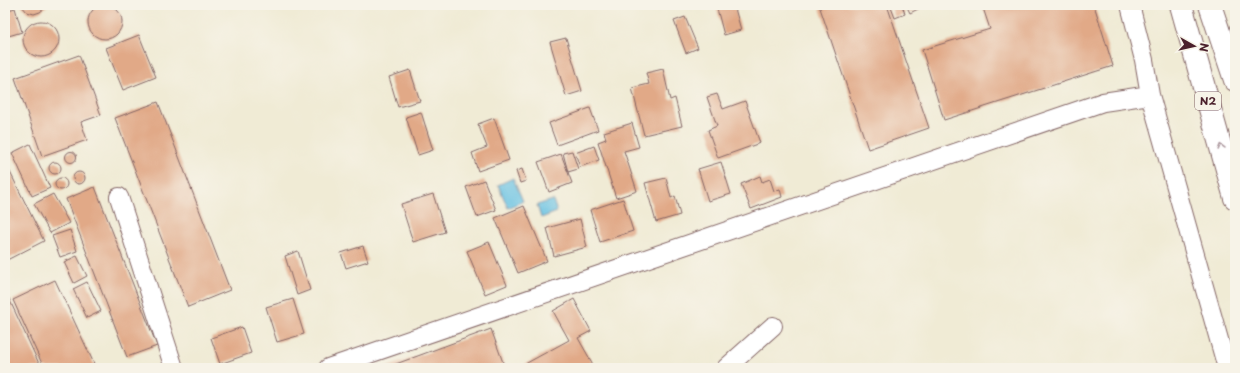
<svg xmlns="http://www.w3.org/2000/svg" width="1240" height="373" viewBox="0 0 1240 373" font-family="'Playpen Sans',sans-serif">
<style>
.water{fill:#65c1e3;stroke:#587087}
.building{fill:#e1a987}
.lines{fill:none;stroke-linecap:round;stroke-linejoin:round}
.minor-casing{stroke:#846666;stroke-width:20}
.highway-casing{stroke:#846666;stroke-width:24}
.minor{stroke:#fff;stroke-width:18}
.highway{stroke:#fff;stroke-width:22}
.oneway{stroke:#ae9aa0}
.labels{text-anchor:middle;stroke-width:3.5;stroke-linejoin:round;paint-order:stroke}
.shield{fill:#f7f3e8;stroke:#7e5f64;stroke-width:1}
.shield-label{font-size:11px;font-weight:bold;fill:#4a1f2b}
</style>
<rect width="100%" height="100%" fill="#f7f3e8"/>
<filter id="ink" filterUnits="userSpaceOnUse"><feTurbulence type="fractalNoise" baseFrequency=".025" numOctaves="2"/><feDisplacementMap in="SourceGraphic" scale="8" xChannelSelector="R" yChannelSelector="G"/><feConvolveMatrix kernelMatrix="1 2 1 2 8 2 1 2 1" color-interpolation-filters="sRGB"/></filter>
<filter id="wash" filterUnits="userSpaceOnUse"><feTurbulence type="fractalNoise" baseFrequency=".012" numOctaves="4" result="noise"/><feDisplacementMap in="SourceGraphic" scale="16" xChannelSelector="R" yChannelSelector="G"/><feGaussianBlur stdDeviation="0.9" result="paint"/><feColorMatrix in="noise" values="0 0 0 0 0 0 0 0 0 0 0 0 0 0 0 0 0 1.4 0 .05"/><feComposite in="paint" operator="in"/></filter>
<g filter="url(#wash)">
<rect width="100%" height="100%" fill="#f0ebd5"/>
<path class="water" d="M513 178 523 201 508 208 498 185Z
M553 200 557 212 541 218 537 205Z"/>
<g id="blocks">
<path class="building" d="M88 22a17 17 0 1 1 34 0a17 17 0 1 1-34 0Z
M21 5H47L45 8 40 12 34 14 27 12Z
M716 5H734L741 30 724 35Z
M819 5H887L929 128 868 149Z
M890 5H902L905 14 895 18Z
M906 5H926L910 13Z
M982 5H1094L1113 66 944 120 922 50 990 29Z
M15 8 22 32 5 37V11Z
M685 17 698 48 686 53 674 21Z
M23 39a18 18 0 1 1 36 0a18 18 0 1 1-36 0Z
M139 35 156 77 123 90 106 48Z
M566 38 582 91 566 96 550 42Z
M79 55 101 115 81 122 87 140 42 156 15 78Z
M663 69 670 100 675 98 682 126 644 135 632 88 649 84 646 73Z
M410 70 420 101 398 107 389 77Z
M717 94 723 109 745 101 760 143 718 158 708 130 717 126 707 97Z
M158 102 230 290 188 307 115 118Z
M590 108 598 130 557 145 549 123Z
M421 112 433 150 418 155 406 117Z
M494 118 509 160 478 171 472 153 487 147 478 124Z
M632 123 639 147 624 151 637 191 616 198 598 142 606 139 604 132Z
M30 144 50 188 32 196 12 153Z
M594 146 599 160 580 167 575 153Z
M572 151 578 169 568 172 563 153Z
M65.5 157a5.5 5.5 0 1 1 11 0a5.5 5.5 0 1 1-11 0Z
M561 154 572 183 549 192 538 162Z
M5 162 44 241 5 261Z
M721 162 731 194 708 201 698 169Z
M49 168a6 6 0 1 1 12 0a6 6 0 1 1-12 0Z
M522 169 526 181 520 183 516 171Z
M73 178a6 6 0 1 1 12 0a6 6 0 1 1-12 0Z
M760 176 762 182 770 179 774 191 780 189 782 197 751 209 741 184Z
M55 184a6 6 0 1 1 12 0a6 6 0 1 1-12 0Z
M666 178 671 198 675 196 680 215 656 222 645 183Z
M484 180 496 210 477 217 466 187Z
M95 187 157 346 127 357 66 199Z
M53 194 69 223 50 233 34 204Z
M433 194 445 232 413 242 401 204Z
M623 199 633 231 600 242 590 210Z
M524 206 547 261 518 273 495 218Z
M580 219 587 247 554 256 547 228Z
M70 230 77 251 60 257 52 236Z
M489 242 507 285 485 294 467 251Z
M363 246 368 261 346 268 341 253Z
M298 251 310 290 297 295 285 256Z
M77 256 87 276 74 283 64 262Z
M55 280 96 368H44L13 300Z
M87 282 101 311 87 318 73 289Z
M5 290 41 368H5Z
M293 299 304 334 277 342 266 307Z
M574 299 591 331 578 338 595 368H527L525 364 569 340 553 311Z
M242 327 251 353 220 364 211 338Z
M491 329 505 368H385Z"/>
</g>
</g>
<g filter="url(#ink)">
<use href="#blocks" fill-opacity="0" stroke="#846666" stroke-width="1"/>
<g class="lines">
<defs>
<path id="minor" d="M1130 5 1144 60 1150 95 1227 368
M119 197 174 368
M328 368 1103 102 1150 95
M726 368 773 326"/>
<path id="highway" d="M1181 5 1235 198
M1210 5 1235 80"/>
</defs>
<use href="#minor" class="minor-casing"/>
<use href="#highway" class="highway-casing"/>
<use href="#minor" class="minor"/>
<use href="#highway" class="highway"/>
</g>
<defs><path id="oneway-chevron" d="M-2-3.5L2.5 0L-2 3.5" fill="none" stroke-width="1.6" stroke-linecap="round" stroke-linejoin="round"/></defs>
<use class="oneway" href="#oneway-chevron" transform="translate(1221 147) rotate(-106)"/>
</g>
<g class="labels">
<rect class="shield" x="1195" y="92" width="26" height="18" rx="3"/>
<g class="shield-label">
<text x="1208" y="105">N2</text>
</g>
</g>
<rect width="1240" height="373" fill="none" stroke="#f7f3e8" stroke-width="20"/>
<g transform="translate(1194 46) rotate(98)" stroke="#f7f3e8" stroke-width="3" paint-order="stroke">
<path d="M0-3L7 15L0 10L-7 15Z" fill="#4a1f2b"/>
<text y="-6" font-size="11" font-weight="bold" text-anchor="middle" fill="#4a1f2b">N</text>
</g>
</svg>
